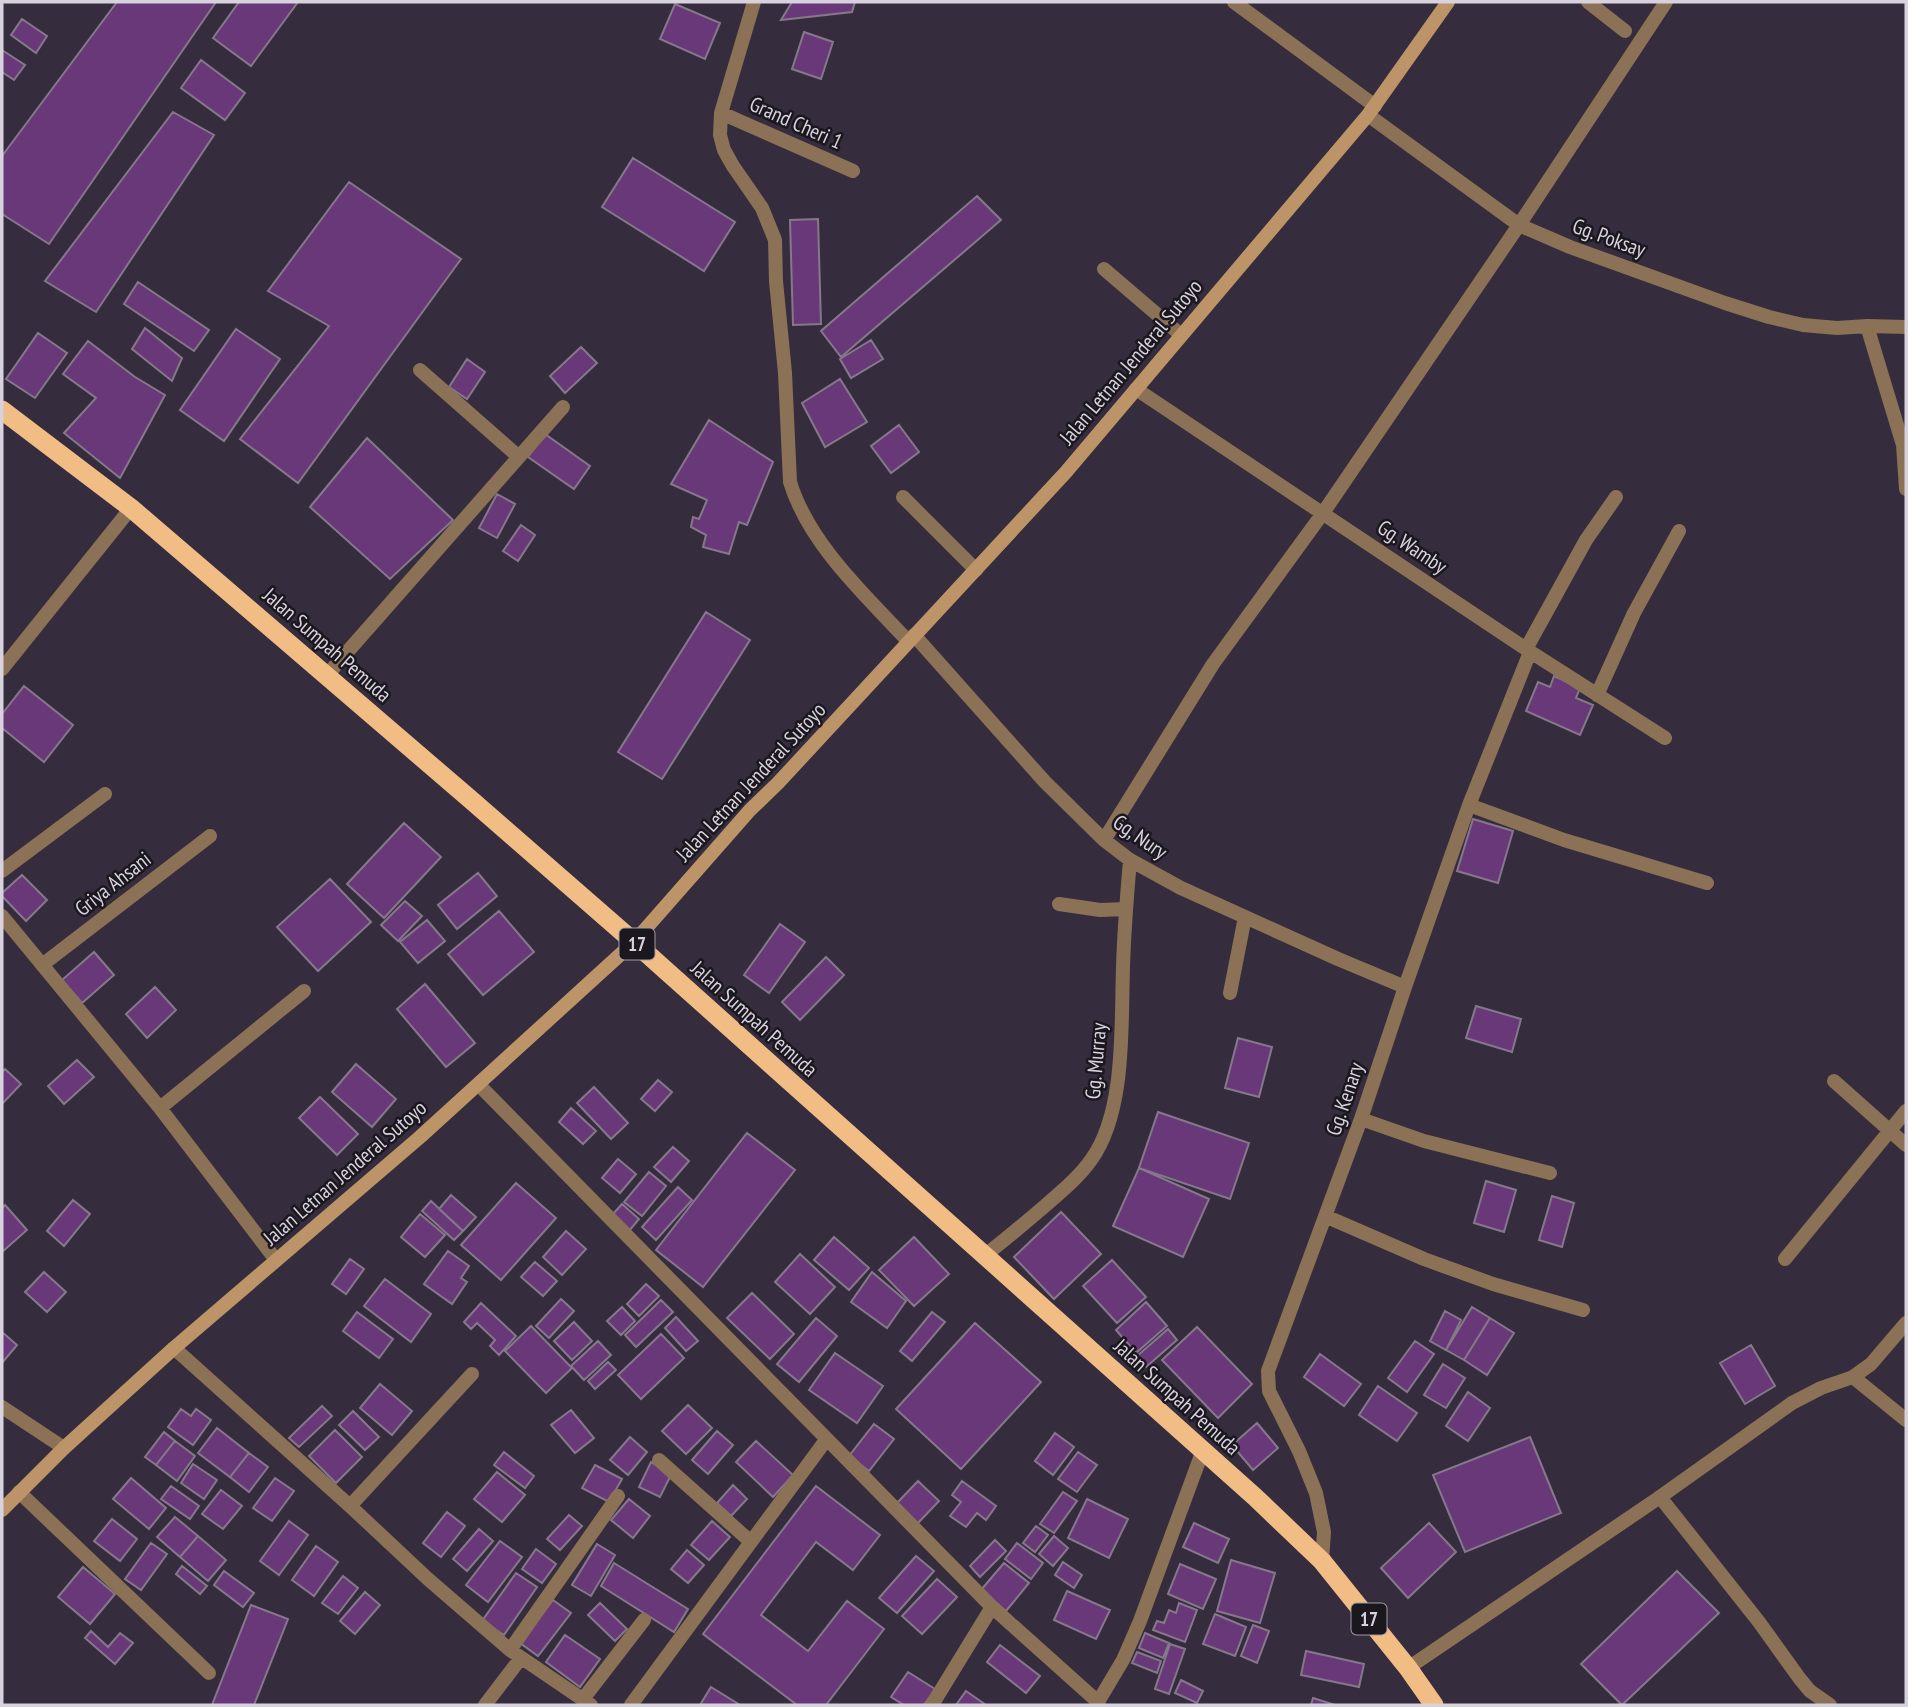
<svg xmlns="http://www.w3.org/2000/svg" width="1908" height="1707" viewBox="0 0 1908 1707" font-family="'PT Sans Narrow',sans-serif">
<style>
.building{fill:#693879;stroke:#85788a;stroke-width:2}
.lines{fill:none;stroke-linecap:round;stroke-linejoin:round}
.minor{stroke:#8b7155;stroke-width:14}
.tertiary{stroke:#8b7155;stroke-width:14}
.secondary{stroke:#bd9467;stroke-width:14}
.trunk{stroke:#f2bd84;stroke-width:19}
.labels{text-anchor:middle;stroke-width:5;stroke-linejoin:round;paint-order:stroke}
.shield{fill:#1b171e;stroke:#9f9aa4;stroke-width:2}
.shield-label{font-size:19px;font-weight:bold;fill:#d7d2dd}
.street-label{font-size:21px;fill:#d7d2dd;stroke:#1b171e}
</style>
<rect width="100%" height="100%" fill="#352d3d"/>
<path class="building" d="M117 2H216L49 244 2 214V156Z
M239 2H298L251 66 213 38Z
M792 2H855L852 12 781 20Z
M675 4 720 23 705 59 660 39Z
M22 19 47 36 36 53 11 35Z
M804 32 833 42 821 79 792 69Z
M2 50 25 65 14 80 2 72Z
M201 60 245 93 225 120 181 88Z
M173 112 214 135 96 312 45 281Z
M633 158 735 222 704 271 602 207Z
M349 182 461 259 298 483 240 439 329 326 268 291Z
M977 196 1001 220 841 357 821 331Z
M818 219 821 324 793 325 790 220Z
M138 282 209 330 194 351 124 304Z
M145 328 182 358 172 381 132 349Z
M236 329 280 359 224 441 180 410Z
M38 333 67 353 35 398 6 379Z
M871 340 883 359 851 378 840 359Z
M88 341 135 377 165 395 120 478 64 433 96 398 63 374Z
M581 347 597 363 565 393 550 376Z
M467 359 485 372 467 399 449 387Z
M840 379 867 422 825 447 802 403Z
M709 420 773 462 747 525 739 522 729 554 703 547 706 535 691 527 693 517 699 519 707 500 671 484Z
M899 425 919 452 891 473 871 446Z
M545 434 590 466 574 489 528 457Z
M367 438 453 520 390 579 310 507Z
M497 494 515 504 497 538 479 528Z
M521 525 535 535 518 561 503 551Z
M706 612 750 640 662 779 618 752Z
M1554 676 1580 688 1576 698 1593 705 1580 735 1526 711 1538 682 1550 687Z
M24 686 73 725 44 762 2 728V714Z
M1473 819 1513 831 1498 883 1457 871Z
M404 823 441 857 384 918 347 884Z
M478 873 497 896 457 929 438 905Z
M22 875 47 900 26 921 2 896V893Z
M330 879 371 922 318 971 277 927Z
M405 901 422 916 398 941 381 925Z
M499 911 534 952 483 995 448 954Z
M427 920 445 941 418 963 400 942Z
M780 924 805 942 769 993 744 975Z
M94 952 114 975 82 1003 62 980Z
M826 957 844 975 800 1020 782 1002Z
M425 984 475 1043 446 1067 397 1009Z
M155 987 176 1010 147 1038 126 1014Z
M1476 1006 1521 1019 1512 1052 1466 1038Z
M1238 1038 1272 1047 1259 1097 1225 1088Z
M77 1060 94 1077 64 1104 48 1086Z
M356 1064 396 1099 372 1127 332 1092Z
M5 1069 21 1084 2 1104V1072Z
M658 1080 672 1092 655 1111 641 1099Z
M594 1087 628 1123 611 1139 577 1103Z
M320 1097 358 1134 337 1155 299 1118Z
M571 1108 596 1131 583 1144 559 1122Z
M1158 1112 1249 1143 1230 1199 1139 1168Z
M747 1133 795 1170 703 1287 656 1250Z
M673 1147 689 1161 671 1182 654 1167Z
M618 1159 636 1174 620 1193 602 1178Z
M1139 1168 1209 1199 1183 1257 1113 1226Z
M649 1172 666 1186 642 1216 624 1202Z
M1486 1181 1516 1190 1504 1232 1474 1223Z
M516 1183 556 1218 501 1280 461 1245Z
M678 1187 692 1200 656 1240 642 1227Z
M451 1195 476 1217 463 1231 439 1209Z
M1552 1196 1574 1203 1562 1247 1539 1240Z
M73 1200 90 1214 64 1246 47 1231Z
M431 1201 463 1231 454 1240 422 1211Z
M622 1204 639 1219 629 1231 612 1215Z
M5 1205 27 1230 2 1252V1208Z
M1061 1212 1101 1254 1054 1299 1014 1257Z
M420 1214 445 1235 425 1257 401 1237Z
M566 1231 586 1249 562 1275 543 1257Z
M834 1237 869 1268 849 1290 814 1260Z
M914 1237 949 1274 914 1306 879 1270Z
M448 1251 469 1266 461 1278 467 1282 452 1304 424 1284Z
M800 1254 835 1287 810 1314 775 1282Z
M350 1259 364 1269 346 1294 332 1284Z
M1112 1260 1146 1297 1117 1323 1083 1286Z
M535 1262 557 1281 543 1296 521 1277Z
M44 1272 66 1292 47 1312 25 1292Z
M872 1272 906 1301 887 1328 851 1302Z
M385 1279 431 1314 411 1342 364 1306Z
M646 1284 659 1296 639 1316 627 1304Z
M752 1293 794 1334 770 1359 727 1318Z
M561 1299 574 1311 549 1338 536 1326Z
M661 1300 673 1312 636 1347 625 1335Z
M1146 1302 1167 1326 1136 1353 1116 1330Z
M481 1303 516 1336 499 1355 490 1346 495 1340 477 1323 471 1329 464 1322Z
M622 1307 635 1321 621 1335 607 1321Z
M1472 1307 1490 1318 1464 1360 1446 1350Z
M1445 1311 1461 1320 1446 1350 1430 1341Z
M357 1312 393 1339 379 1358 343 1331Z
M932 1312 945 1322 912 1361 900 1351Z
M676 1317 698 1341 686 1351 665 1328Z
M816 1318 837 1336 799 1382 777 1364Z
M1490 1318 1514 1333 1487 1375 1464 1360Z
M574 1322 592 1341 572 1360 554 1341Z
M975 1323 1041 1382 961 1469 896 1409Z
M531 1326 572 1368 546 1393 505 1351Z
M1197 1327 1252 1384 1218 1418 1162 1360Z
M1168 1329 1177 1340 1146 1367 1137 1356Z
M2 1332 17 1345 2 1363Z
M661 1334 684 1358 641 1399 618 1375Z
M598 1341 611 1355 584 1380 571 1366Z
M1415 1341 1434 1354 1407 1392 1388 1378Z
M1751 1345 1775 1386 1745 1404 1720 1363Z
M835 1353 883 1386 857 1423 809 1390Z
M1320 1354 1361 1384 1344 1406 1304 1377Z
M608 1362 616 1370 595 1389 588 1381Z
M1443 1364 1465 1378 1446 1408 1424 1395Z
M380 1384 412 1411 392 1435 360 1408Z
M1378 1386 1417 1413 1397 1441 1359 1415Z
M1468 1392 1490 1408 1468 1441 1446 1426Z
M688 1405 712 1428 686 1454 662 1431Z
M322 1406 332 1416 299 1447 289 1438Z
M181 1409 191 1416 196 1409 211 1420 193 1445 168 1427Z
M571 1410 594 1438 575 1453 551 1425Z
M353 1411 379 1437 365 1450 339 1425Z
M1257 1423 1278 1448 1253 1470 1232 1445Z
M874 1424 894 1439 869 1471 849 1456Z
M217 1428 249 1453 230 1477 198 1453Z
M335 1430 362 1457 336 1483 309 1456Z
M717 1431 733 1445 708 1474 692 1460Z
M164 1432 175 1441 156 1465 145 1457Z
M1055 1433 1074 1447 1053 1475 1035 1461Z
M630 1437 647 1452 628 1475 610 1460Z
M1530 1437 1561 1513 1465 1552 1433 1475Z
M175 1441 195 1456 177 1481 156 1465Z
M756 1441 793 1475 773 1497 736 1462Z
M504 1452 534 1476 525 1488 494 1465Z
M1078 1452 1097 1465 1077 1492 1058 1479Z
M249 1453 268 1467 249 1492 230 1477Z
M651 1462 672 1473 660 1497 639 1487Z
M193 1464 217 1480 204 1499 181 1483Z
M595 1465 622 1479 609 1502 582 1488Z
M497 1472 525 1495 502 1522 474 1499Z
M131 1478 166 1508 149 1529 113 1499Z
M275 1478 294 1491 272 1521 253 1508Z
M918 1481 939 1501 917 1524 896 1504Z
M962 1481 996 1506 986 1520 977 1513 966 1527 950 1516 961 1502 952 1495Z
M733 1485 747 1499 731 1516 717 1503Z
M171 1486 199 1506 190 1519 161 1499Z
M816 1486 880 1535 853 1570 816 1542 761 1615 808 1651 847 1601 884 1629 826 1705H797L703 1634Z
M221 1490 242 1506 223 1529 202 1514Z
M1063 1492 1077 1501 1054 1533 1040 1524Z
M629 1499 650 1516 633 1538 611 1520Z
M1087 1499 1128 1519 1109 1558 1068 1538Z
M447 1512 465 1526 441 1557 423 1543Z
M569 1515 582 1526 560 1550 547 1539Z
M175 1517 198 1536 180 1557 157 1537Z
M112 1519 137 1539 120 1561 94 1541Z
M289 1521 308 1535 279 1575 260 1561Z
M712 1521 730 1537 709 1560 691 1545Z
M1194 1523 1229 1539 1218 1563 1183 1547Z
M1429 1523 1456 1552 1408 1598 1381 1568Z
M1036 1526 1048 1535 1035 1552 1023 1543Z
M479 1529 493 1541 467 1571 453 1559Z
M198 1536 226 1560 208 1581 180 1557Z
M1054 1536 1068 1548 1053 1566 1039 1554Z
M995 1540 1006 1551 980 1577 970 1566Z
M500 1541 522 1557 488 1602 466 1585Z
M151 1543 167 1554 141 1590 125 1579Z
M1017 1543 1043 1563 1031 1579 1005 1559Z
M597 1544 615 1555 591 1596 572 1585Z
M316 1546 338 1562 314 1596 292 1580Z
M536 1549 556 1564 542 1583 522 1569Z
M687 1550 704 1565 688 1583 671 1569Z
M916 1556 934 1571 897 1613 879 1598Z
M1231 1560 1275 1573 1260 1623 1217 1611Z
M1063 1562 1082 1575 1074 1588 1055 1575Z
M614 1563 688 1609 674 1632 601 1586Z
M1004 1563 1029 1583 1006 1611 981 1590Z
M1180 1564 1216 1579 1203 1609 1168 1594Z
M182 1566 207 1586 200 1594 176 1574Z
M83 1567 115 1594 90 1624 58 1597Z
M224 1571 254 1593 243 1607 214 1585Z
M1677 1571 1719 1613 1622 1705 1581 1664Z
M516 1573 537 1587 504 1635 482 1621Z
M343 1576 358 1588 338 1614 322 1603Z
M937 1579 957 1597 922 1634 902 1616Z
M1067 1591 1110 1610 1096 1639 1054 1620Z
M365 1592 380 1605 355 1634 340 1621Z
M553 1600 571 1613 538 1656 520 1643Z
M600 1603 627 1629 615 1641 588 1615Z
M1179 1603 1197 1610 1185 1642 1153 1630 1157 1621 1164 1623 1169 1610 1176 1613Z
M251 1605 288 1619 254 1705H212Z
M1215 1614 1246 1627 1235 1656 1203 1644Z
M1253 1625 1269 1631 1257 1663 1241 1656Z
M91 1631 108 1647 120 1633 133 1643 115 1664 85 1638Z
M1145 1633 1169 1643 1163 1658 1139 1648Z
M565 1635 600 1659 580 1687 546 1662Z
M1170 1644 1185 1649 1169 1694 1155 1689Z
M1000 1645 1040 1676 1026 1693 987 1662Z
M1306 1651 1364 1664 1359 1687 1301 1675Z
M1137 1652 1161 1661 1157 1673 1132 1663Z
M908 1672 935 1689 924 1705H904L891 1697Z
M1181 1680 1203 1691 1197 1703 1175 1693Z
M711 1687 740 1705H700Z
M966 1691 986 1705H956Z
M1313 1698 1335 1705H1311Z"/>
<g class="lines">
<path class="minor" d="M754 2 721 113 720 135 724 150 733 166 762 208 775 240 776 281 785 373 790 482C809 544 865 595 908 641
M1234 2 1375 106
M1588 2 1625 31
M721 113 853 171
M1368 115 1519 225 1570 247 1725 303 1769 317 1803 325 1837 328 1867 326 1906 327
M1104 269 1181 335
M1867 326 1903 445 1906 489
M420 370 519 457
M1136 389 1526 649 1665 738
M903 497 976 570
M914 635 1045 782 1104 840 1130 860 1181 888 1338 959 1405 987
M1526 649 1586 540 1616 497
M2 669 131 508
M327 675 563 407
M1597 695 1634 613 1679 531
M1469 805 1564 840 1707 883
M1104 840 1213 664 1323 513 1519 225 1666 2
M2 871 105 794
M1059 904 1100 910 1126 909
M2 916 160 1108 276 1260
M42 965 210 836
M1230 993 1245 917
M1834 1081 1906 1145
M479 1085 992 1607 1098 1702
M160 1108 304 991
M1361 1119 1424 1141 1550 1173
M1325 1216 1424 1259 1493 1284 1583 1310
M984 1256C1005 1240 1025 1223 1046 1205 1062 1191 1079 1177 1091 1160 1126 1112 1121 1024 1123 967 1124 931 1127 895 1130 860
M1785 1259 1906 1111
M174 1348 350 1506 428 1579 510 1650 591 1705
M1853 1377 1906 1420
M2 1407 64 1448
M659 1460 751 1542
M19 1492 209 1673
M1660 1497 1759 1622 1800 1679 1810 1691 1830 1705
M350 1506 472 1374
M1322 1561 1324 1532 1316 1493 1299 1451 1269 1391 1268 1371 1361 1119 1405 987 1469 805 1530 652
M510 1650 618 1496
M583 1699 644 1620
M485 1705 521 1658
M631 1705 826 1440
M932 1705 992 1607
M1099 1705 1098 1702 1123 1660 1140 1621 1203 1450"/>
<path class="tertiary" d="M1408 1668 1660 1497 1792 1403 1821 1388 1853 1377 1871 1364 1906 1323"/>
<path class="secondary" d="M2 1510 64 1448 174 1348 420 1137 634 942 750 810 778 783 1066 472 1368 115 1448 2"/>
<path class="trunk" d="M2 410 131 508 470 799 634 942 1255 1497 1322 1561 1408 1668 1434 1705"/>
</g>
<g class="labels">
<g class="shield">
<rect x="619.5" y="928.5" width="35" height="31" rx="5"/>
<rect x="1351.5" y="1603.5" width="35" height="31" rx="5"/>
</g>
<g class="shield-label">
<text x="637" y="951">17</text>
<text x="1369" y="1626">17</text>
</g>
<g class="street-label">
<text transform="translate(796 123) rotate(24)" y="7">Grand Cheri 1</text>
<text transform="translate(1609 238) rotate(20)" y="7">Gg. Poksay</text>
<text transform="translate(1131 362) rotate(-50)" y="7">Jalan Letnan Jenderal Sutoyo</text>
<text transform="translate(1412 547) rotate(34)" y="7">Gg. Wamby</text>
<text transform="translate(327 645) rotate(41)" y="7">Jalan Sumpah Pemuda</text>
<text transform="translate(751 782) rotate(-47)" y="7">Jalan Letnan Jenderal Sutoyo</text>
<text transform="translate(1140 837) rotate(35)" y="7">Gg, Nury</text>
<text transform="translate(113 884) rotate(-38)" y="7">Griya Ahsani</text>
<text transform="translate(754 1019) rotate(42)" y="7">Jalan Sumpah Pemuda</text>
<text transform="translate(1096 1061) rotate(-85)" y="7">Gg. Murray</text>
<text transform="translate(1345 1099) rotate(-71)" y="7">Gg. Kenary</text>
<text transform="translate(345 1173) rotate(-41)" y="7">Jalan Letnan Jenderal Sutoyo</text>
<text transform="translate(1177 1397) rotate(42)" y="7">Jalan Sumpah Pemuda</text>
</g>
</g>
<rect width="1908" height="1707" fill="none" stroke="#d7d2dd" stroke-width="7"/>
</svg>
